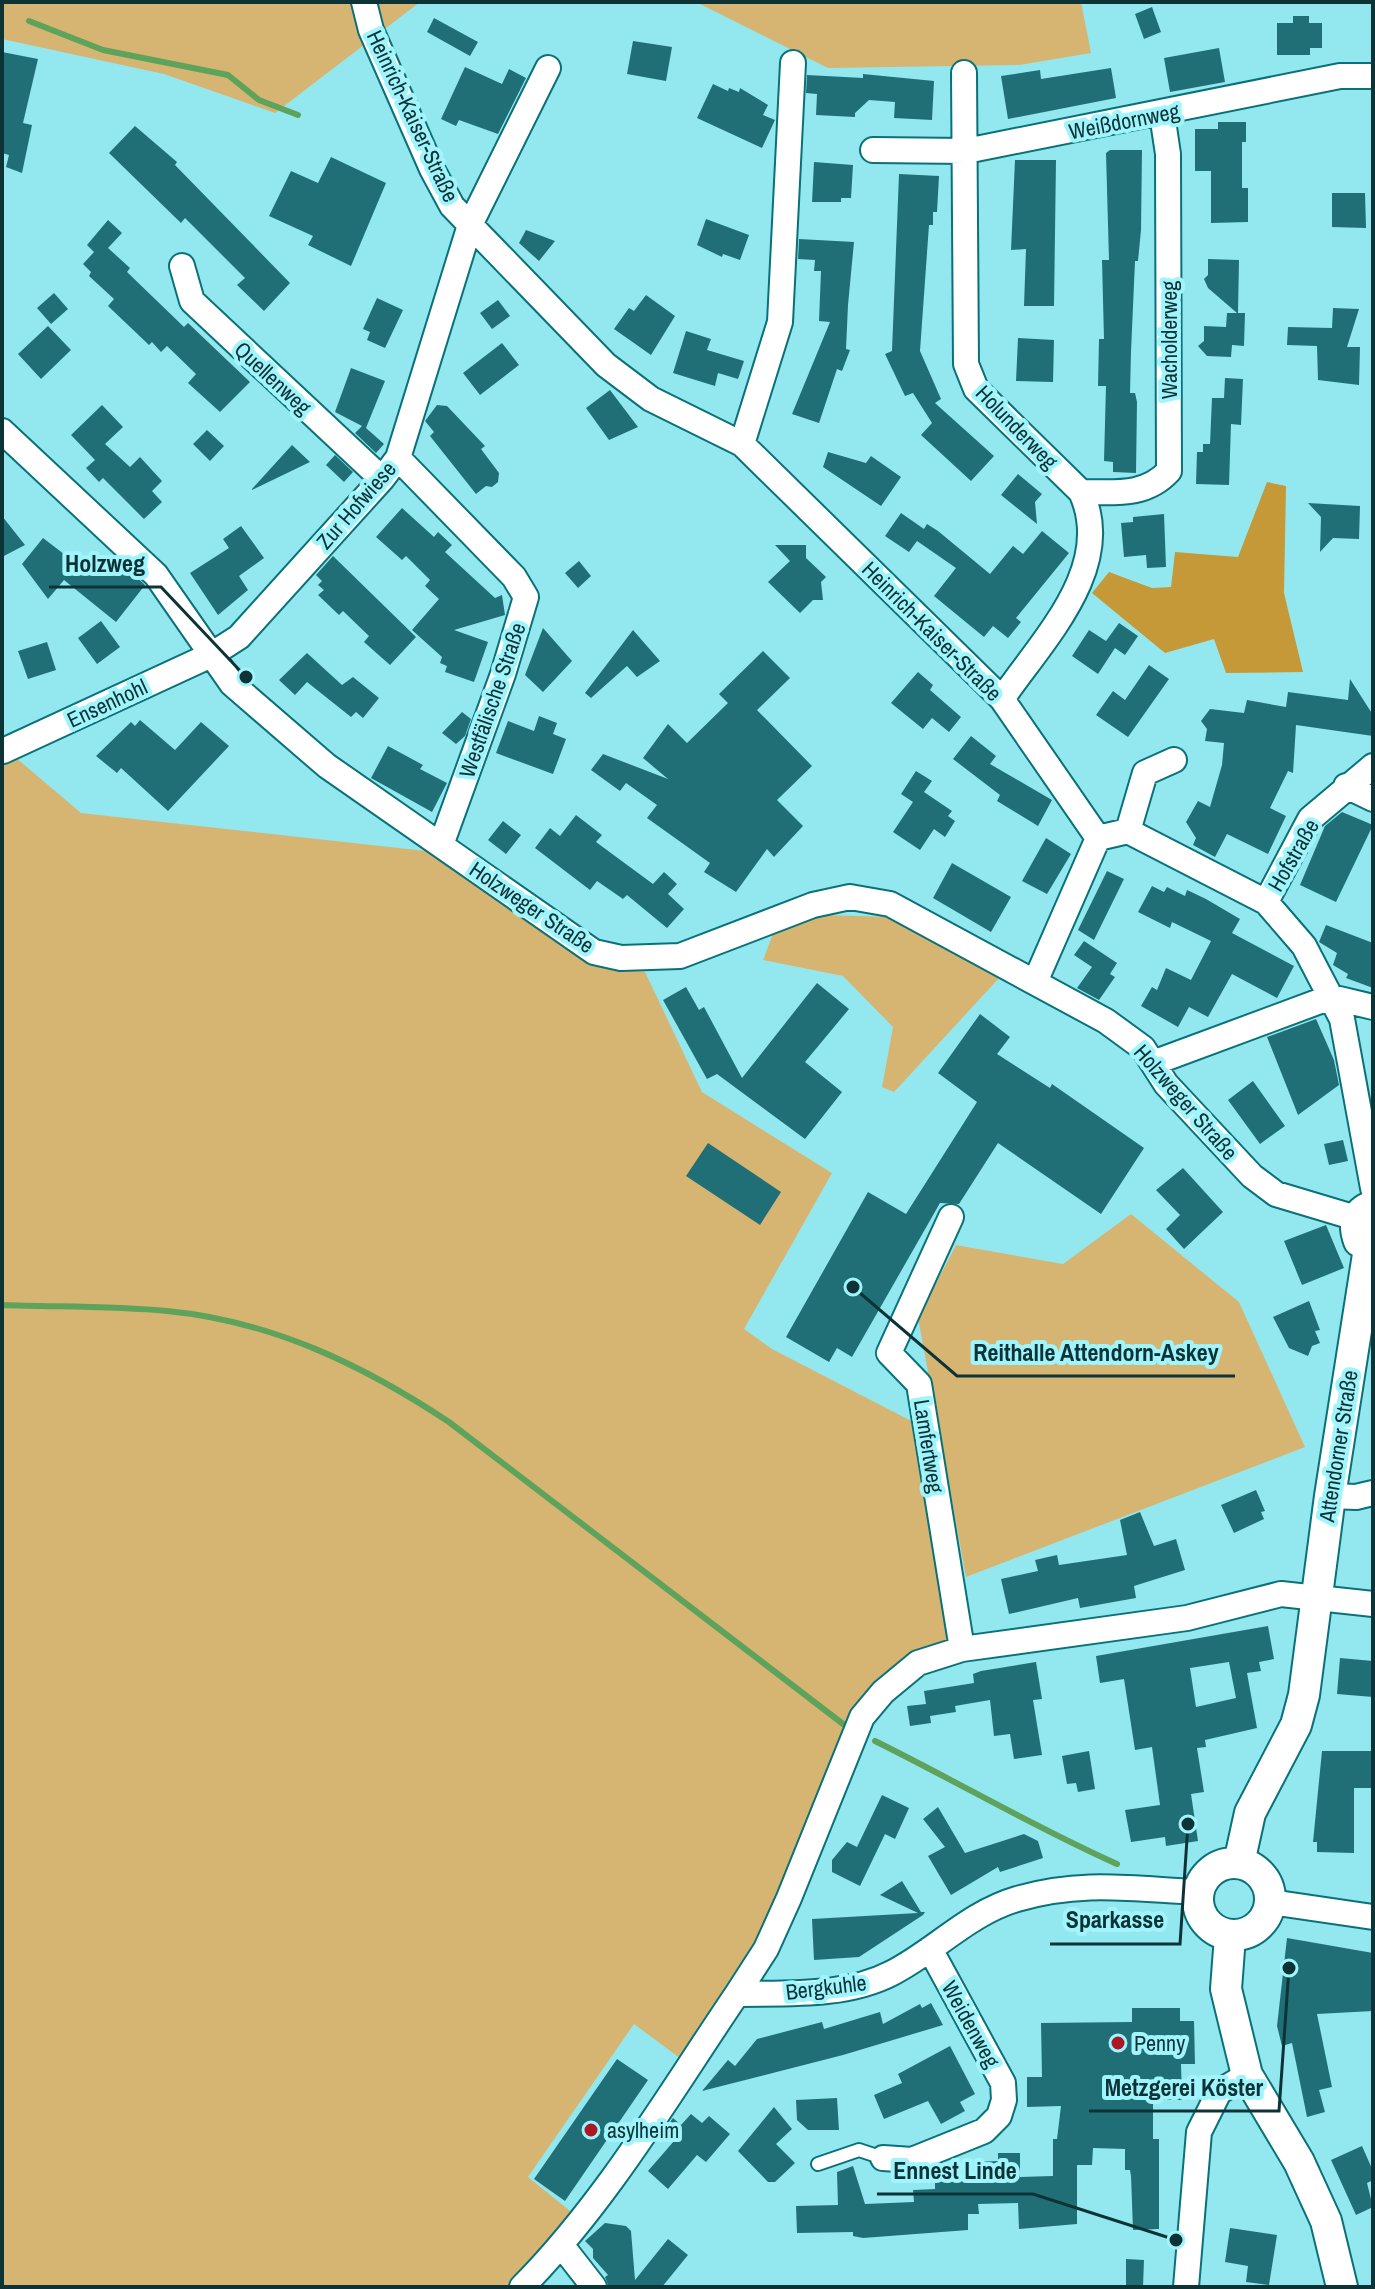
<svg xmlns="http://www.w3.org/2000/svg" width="1375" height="2289" viewBox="0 0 1375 2289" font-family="'Archivo Narrow',sans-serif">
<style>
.green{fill:#d6b572}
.forest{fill:#c59937}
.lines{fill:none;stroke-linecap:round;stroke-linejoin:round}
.stream{stroke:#5ea35c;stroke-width:6}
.building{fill:#206f76;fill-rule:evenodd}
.service-casing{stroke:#0a7179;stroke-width:16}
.minor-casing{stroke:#0a7179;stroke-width:28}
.tertiary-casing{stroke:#0a7179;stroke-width:34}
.service{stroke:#fff;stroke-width:12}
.minor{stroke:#fff;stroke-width:24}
.tertiary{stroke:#fff;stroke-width:30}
.poi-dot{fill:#ac1726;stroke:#a0f5fd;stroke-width:3}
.labels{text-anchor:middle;stroke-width:8;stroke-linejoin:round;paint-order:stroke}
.street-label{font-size:22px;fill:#0e3336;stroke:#a0f5fd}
.poi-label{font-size:22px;fill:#0e3336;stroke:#a0f5fd;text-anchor:start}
.leader{fill:none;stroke:#0e3336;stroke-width:3}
.callout-dot{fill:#0e3336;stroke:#a0f5fd;stroke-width:3}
.callout-label{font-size:24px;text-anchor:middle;font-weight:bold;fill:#0e3336;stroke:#a0f5fd;stroke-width:8;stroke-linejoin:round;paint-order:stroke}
</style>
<rect width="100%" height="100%" fill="#93e8f0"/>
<path class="green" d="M2 2H420L275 113 164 74 2 39Z
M696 2H1081L1091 53 1019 65 828 68Z
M15 757 81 813 426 851 590 963 645 972 702 1092 832 1173 744 1329 772 1349 921 1426 952 1638 913 1652 861 1700 768 1936 688 2064 634 2024 528 2177 575 2215 514 2287H2V763Z
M821 915 895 917 1000 977 894 1092 882 1087 893 1027 843 976 763 960 776 926Z
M1131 1214 1239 1302 1305 1447 966 1577 918 1318 956 1245 1063 1264Z"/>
<path class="forest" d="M1267 482 1286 486 1284 593 1303 672 1226 673 1214 639 1165 653 1092 593 1109 572 1152 588 1171 587 1175 552 1238 557Z"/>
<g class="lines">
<path class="stream" d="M29 21 103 50 228 75 259 100 298 115
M2 1305C57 1307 113 1306 167 1311 272 1321 363 1365 449 1422L847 1727
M875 1741C956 1781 1034 1827 1117 1864"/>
</g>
<path class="building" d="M1152 7 1161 32 1144 39 1135 14Z
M1293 16H1309V23H1322V48H1310V55H1277V23H1293Z
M434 18 478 42 470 56 427 32Z
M633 41 672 47 666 81 627 74Z
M1219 48 1225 82 1170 92 1164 58Z
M2 52 38 59 23 123 32 125 22 173 6 167 9 155 2 153Z
M465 67 502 84 509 69 526 78 498 134 459 120 456 126 441 119Z
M1111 68 1116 98 1008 119 1001 76 1040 70 1041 79Z
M863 74 934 81 932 120 894 118 895 102 869 100 855 113V117L816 115 817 94 806 93 807 75 863 78Z
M713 84 728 91 729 88 739 92 740 88 768 105 763 115 775 120 762 148 697 118Z
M1218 122H1246V142H1242V188H1248V222L1211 223V171H1195V129H1218Z
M135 126 177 162 175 165 290 283 264 311 237 285 245 278 185 218 181 223 109 153Z
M1110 150H1142L1141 230 1138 261H1135L1131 352 1130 393H1135L1137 402 1136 473 1113 472V462L1104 461 1106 386H1098L1099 339H1104L1102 260H1109L1106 153Z
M331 157 386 183 351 266 308 245 313 236 269 216 291 171 318 183Z
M1015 160H1056L1054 306H1024L1026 249 1011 250Z
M814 162 853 165 851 198H841V202H812Z
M899 174 939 176 937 212H933V225H929L920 351 941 399 935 403 994 456 971 481 921 435 932 423 913 393 905 396 885 354 892 351Z
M1332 193H1365L1366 228 1332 227Z
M706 219 749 235 740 260 723 254 722 257 697 245Z
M108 220 122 233 108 248 130 268 127 272 184 327 188 323 250 382 220 412 188 383 196 374 167 346 161 352 152 342 149 345 108 306 114 299 89 276 91 272 83 264 94 252 87 245Z
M526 230 555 241 539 261 519 243Z
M799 239 854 242 848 305 846 349 850 350 842 371 837 369 819 423 792 414 830 322 819 321 821 271H814L815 260 798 259Z
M1208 259 1239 260 1238 313H1245L1244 346 1232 345 1231 357 1207 356 1198 346 1204 341V326L1226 327 1227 313H1237L1208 288 1204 279 1208 275Z
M54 293 68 309 51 324 37 308Z
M646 295 675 316 651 355 614 329 629 308 634 311Z
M377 298 403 310 385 348 367 340 370 332 363 329Z
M498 300 510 316 492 329 480 313Z
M1333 308 1359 309 1347 347H1360L1359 385 1318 380 1317 346 1287 345 1288 327 1332 328Z
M48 326 71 350 41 379 18 354Z
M686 331 711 339 707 350 744 361 738 379 718 373 715 386 673 373Z
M1018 338 1054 340 1053 382 1016 381Z
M502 343 519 365 480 395 463 373Z
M351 368 385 381 366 428 384 444 376 453 355 433 362 426 335 412Z
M1225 378 1243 379 1241 425 1231 424 1229 485 1196 484 1197 452H1203V444H1210L1212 398H1224Z
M610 390 638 427 609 440 586 408Z
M102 405 123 427 105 444 130 467 140 457 162 481 152 491 162 502 144 519 103 478 99 482 86 468 95 460 71 435Z
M437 405 447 406 485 446 481 449 499 473 498 482 492 487 486 486 476 494 430 436 434 432 425 421Z
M207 430 224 446 210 461 193 444Z
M292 445 310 462 252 490V489Z
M828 452 866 463 871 456 901 477 881 506 823 467Z
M335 455 353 472 344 482 326 465Z
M1018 474 1042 494 1035 502 1037 524 1001 495Z
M1308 503 1360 506 1359 539 1333 538 1320 552 1321 517Z
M402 508 434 537 438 532 452 545 445 552 495 598 502 595 505 615 454 630 488 642 474 682 445 672 447 666 440 663 442 657 412 630 439 599 425 586 430 580 406 556 402 560 376 537Z
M901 513 924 529 927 524 938 531 990 574 1013 546 1023 554 1042 531 1069 553 1016 618 1021 622 1008 638 993 626 984 637 934 596 956 568 917 541 909 552 885 536Z
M1164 514 1166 567 1147 568 1146 555 1124 557 1121 523 1133 522V517Z
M2 516 25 545 2 557Z
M241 526 264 558 239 576 248 590 218 615 190 573 229 548 223 539Z
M43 538 77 564 85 555 105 572 110 565 122 574 127 568 145 585 116 622 64 580 48 599 22 564Z
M775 545H806V558L826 577 821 582 823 600H813L800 613 768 582 790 561Z
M333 556 416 637 390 665 364 642 369 636 343 611 339 615 318 595 324 590 318 585 322 581 316 575Z
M579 561 591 576 578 588 565 573Z
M101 621 120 647 97 664 78 638Z
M1119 623 1138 636 1125 655 1115 648 1098 674 1072 656 1089 630 1106 641Z
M543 628 572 661 543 692 525 675Z
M633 630 660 661 637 677 627 666 591 698 585 693Z
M47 642 56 670 28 679 18 651Z
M763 651 790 678 757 710 812 766 777 800 803 826 774 857 767 849 736 892 704 872 710 863 647 818 657 805 626 783 620 791 591 770 603 754 668 779 643 758 668 724 687 743 728 703 719 694Z
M307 653 342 685 353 677 379 698 363 718 356 712 351 717 307 682 295 695 279 680Z
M1149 665 1169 679 1128 737 1096 715 1113 691 1125 700Z
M918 672 933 685 930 690 961 717 949 732 932 718 923 729 891 703Z
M1350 679 1373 715V736L1296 725 1293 773 1288 771 1270 808 1286 816 1268 854 1227 834 1215 857 1193 845 1196 838 1186 822 1198 801 1210 807 1222 765 1224 743 1205 741 1207 729 1201 721 1210 709 1244 713 1247 700 1286 707 1288 692 1348 700Z
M462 712 471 719 465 736 456 744 442 733Z
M539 716 557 723 553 734 566 739 553 774 496 753 508 721 534 731Z
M140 720 175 750 201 722 229 746 168 811 121 768 117 773 96 756 131 722 135 726Z
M971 736 996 756 990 764 1052 800 1038 826 997 801 1000 795 953 759Z
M388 746 423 765 420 769 447 783 432 812 371 778Z
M916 771 932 781 924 792 952 811 948 816 955 821 945 837 934 829 920 850 893 832 913 802 901 794Z
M1342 812 1373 825 1336 902 1300 885 1325 826Z
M576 815 602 835 596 842 653 884 664 872 677 884 668 894 684 909 667 928 627 895 623 899 597 881 590 890 535 848 550 828 560 836Z
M503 821 521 835 506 854 488 840Z
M1046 838 1071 854 1047 894 1022 881Z
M952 863 1011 897 991 932 933 898Z
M1107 871 1124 879 1094 940 1078 930Z
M1152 886 1164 892 1167 887 1185 896 1187 890 1206 899 1240 919 1232 933 1294 966 1277 998 1232 974 1208 1017 1189 1007 1178 1027 1141 1006 1152 987 1157 990 1166 968 1191 980 1211 941 1172 922 1170 928 1138 912Z
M1326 925 1373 943V988L1346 978 1348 974 1333 965 1337 953 1319 942Z
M1084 941 1117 963 1110 974 1115 977 1099 1000 1077 988 1092 967 1074 955Z
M817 983 849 1009 805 1062 842 1092 805 1139 717 1074 707 1079 663 1000 686 987 699 1010 704 1007 742 1078Z
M980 1014 1010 1037 997 1054 1050 1088 1052 1084 1144 1148 1101 1214 998 1143 959 1204 940 1203 852 1357 837 1348 829 1362 786 1337 868 1192 906 1214 977 1102 938 1073Z
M1316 1019 1334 1060 1339 1085 1298 1115 1267 1037Z
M1253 1081 1285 1126 1260 1144 1228 1100Z
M1343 1140 1348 1161 1329 1165 1324 1144Z
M708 1143 781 1192 760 1225 686 1176Z
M1183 1168 1223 1212 1184 1249 1166 1229 1180 1215 1156 1190Z
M1326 1225 1344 1268 1302 1285 1284 1241Z
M1309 1301 1320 1330 1315 1331 1320 1343 1312 1346 1308 1356 1289 1348 1273 1317Z
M1256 1490 1265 1511 1261 1512 1264 1519 1234 1533 1221 1505Z
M1140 1512 1154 1546 1176 1539 1185 1570 1134 1586 1136 1598 1080 1608 1078 1598 1009 1614 1001 1579 1038 1571 1035 1560 1057 1555 1059 1565 1127 1555 1120 1520Z
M1268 1626 1274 1659 1259 1662 1261 1671 1247 1673 1257 1728 1205 1740 1206 1747 1197 1748 1204 1792 1191 1794 1198 1841 1166 1846 1165 1837 1131 1842 1125 1810 1160 1805 1152 1747 1135 1750 1124 1679 1100 1683 1096 1656ZM1229 1662 1236 1698 1196 1707 1190 1668Z
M1340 1658 1373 1661V1697L1337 1694Z
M1036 1662 1042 1699 1033 1700 1042 1755 1014 1759 1010 1734 994 1736 990 1700 955 1706 956 1712 930 1716 931 1723 910 1726 907 1706 926 1704 924 1691 974 1683 973 1674 981 1671Z
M1089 1751 1095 1789 1078 1792 1076 1783 1067 1784 1062 1756Z
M1322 1751H1373V1788H1354V1853L1317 1852V1842H1313Z
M882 1795 909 1808 895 1839 885 1834 860 1886 832 1872V1860L847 1842 857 1847Z
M938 1807 965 1853 1024 1834 1038 1841 1043 1858 1000 1872 998 1867 951 1895 928 1856 945 1847 923 1819Z
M902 1881 921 1912H925L923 1915 859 1957 814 1960 812 1919 918 1913 880 1895Z
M1287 1938 1373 1953V2011L1317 2014 1332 2087 1319 2090 1325 2112 1307 2117 1292 2043 1282 2046 1277 2026Z
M931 2003 943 2025 843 2055 702 2091 728 2060 735 2066 757 2039 822 2022 824 2029 880 2012 883 2024 920 2004 922 2008Z
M1132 2008H1180V2021H1194L1195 2064H1181L1182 2100H1153V2139H1159V2229L1133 2230 1131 2176 1130 2170H1125V2149L1093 2148 1092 2165H1077V2224L1019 2229 1018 2203 978 2204 979 2214H968V2230L863 2238 853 2236V2232L797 2233 796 2206 838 2205 837 2172 853 2166 865 2204 914 2202 913 2190 935 2189V2181H977V2162L998 2161V2153H1020V2177L1053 2176V2139H1057L1061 2106 1027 2107V2077H1042L1041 2023 1132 2022Z
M950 2046 975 2094 960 2102 965 2111 941 2124 928 2101 884 2119 874 2095 902 2083 898 2074Z
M617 2059 648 2080 565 2201 534 2179Z
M837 2098 839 2130H808L797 2120 796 2100Z
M774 2107 792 2129 776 2144 795 2163 775 2182H768L738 2151Z
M691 2114 702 2123 709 2116 730 2134 706 2162 697 2155 668 2189 648 2171 674 2141 664 2131 673 2118 681 2125Z
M1362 2146 1373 2171V2180L1367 2183 1373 2207 1356 2215 1331 2160Z
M605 2223 626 2226 631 2231 635 2280 668 2239 688 2255 662 2287H609L605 2277 608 2275 593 2258V2249L585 2241Z
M1230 2228 1277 2235 1269 2285 1246 2282 1248 2266 1225 2262Z
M1126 2259 1144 2260 1143 2287H1126Z"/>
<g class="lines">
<defs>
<path id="service" d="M818 2164 859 2150 883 2158"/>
<path id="minor" d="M364 2 371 30 432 169 452 206 606 365 651 399 742 444 1002 699 1098 838 1035 982
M964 73 966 364 976 389 1081 492C1116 567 1043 639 1002 699
M873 150 966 151 1340 76H1373
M182 266 192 301 382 479
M2 431 156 575 232 684 327 766 594 952 621 958 680 956 813 905 850 897 890 904 1106 1021 1143 1048 1166 1084 1252 1176 1276 1194 1356 1218
M742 444 780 322 793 63
M398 458 514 577 526 597 503 674 441 845
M1081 492C1114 492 1145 497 1169 471L1168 154 1162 114
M3 751 211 655 239 637 382 479 398 458 470 225 548 68
M1346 786 1373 799
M1128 831 1145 773 1174 760
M1098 838 1128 831 1266 902 1304 946 1342 1019 1373 1188
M1266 902 1310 819 1373 766
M1153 1063 1331 997 1373 1007
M951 1217 889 1353 919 1384 962 1649
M1330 1496 1356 1497 1373 1493
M1271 1902 1373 1917
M737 1994 766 1949 789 1898 862 1717 883 1692 918 1663 962 1649 1187 1618 1281 1594 1373 1604
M883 2158 912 2160 984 2131 999 2116 1004 2100 1003 2083 930 1949
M562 2246 594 2287
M522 2287C607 2201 669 2094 737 1994 788 1993 846 1997 892 1973 935 1951 969 1913 1017 1899 1081 1880 1133 1889 1197 1892
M1186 2287 1199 2132 1219 2092 1247 2075"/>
<path id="tertiary" d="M1373 1206C1355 1212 1353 1225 1359 1241L1373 1248
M1198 1899a36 36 0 1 1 72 0a36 36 0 1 1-72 0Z
M1239 1863 1250 1813 1296 1725 1304 1695 1330 1496 1369 1248
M1230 1936 1226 1989 1247 2075 1299 2162 1326 2221 1342 2287"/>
</defs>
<use href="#service" class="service-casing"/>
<use href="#minor" class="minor-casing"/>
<use href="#tertiary" class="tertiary-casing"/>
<use href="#service" class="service"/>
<use href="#minor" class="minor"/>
<use href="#tertiary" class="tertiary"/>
</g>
<g class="poi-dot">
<circle cx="1118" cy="2043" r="8"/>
<circle cx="591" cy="2130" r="8"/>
</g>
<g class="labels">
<g class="street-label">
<text transform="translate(413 116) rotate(65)" y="8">Heinrich-Kaiser-Straße</text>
<text transform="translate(1124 121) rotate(-11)" y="8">Weißdornweg</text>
<text transform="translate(1169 340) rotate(-90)" y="8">Wacholderweg</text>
<text transform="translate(273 378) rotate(43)" y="8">Quellenweg</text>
<text transform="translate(1017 427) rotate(46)" y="8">Holunderweg</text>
<text transform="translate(356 505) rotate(-49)" y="8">Zur Hofwiese</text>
<text transform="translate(932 631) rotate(45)" y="8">Heinrich-Kaiser-Straße</text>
<text transform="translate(492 700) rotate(-71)" y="8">Westfälische Straße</text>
<text transform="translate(107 703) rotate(-25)" y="8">Ensenhohl</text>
<text transform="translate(1293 855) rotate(-60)" y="8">Hofstraße</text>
<text transform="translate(532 907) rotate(34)" y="8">Holzweger Straße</text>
<text transform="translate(1186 1102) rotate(49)" y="8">Holzweger Straße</text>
<text transform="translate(929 1446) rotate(81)" y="8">Lamfertweg</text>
<text transform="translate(1338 1446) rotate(-81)" y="8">Attendorner Straße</text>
<text transform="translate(826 1987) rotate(-7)" y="8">Bergkuhle</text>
<text transform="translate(971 2024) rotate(61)" y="8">Weidenweg</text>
</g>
<g class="poi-label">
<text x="1134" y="2051">Penny</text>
<text x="607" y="2138">asylheim</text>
</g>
</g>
<path class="leader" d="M246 677L161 587H49M853 1287L957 1376H1235M1188 1824L1180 1944H1050M1289 1968L1279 2111H1089M1176 2240L1033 2194H877"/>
<g class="callout-dot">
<circle cx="246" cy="677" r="8"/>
<circle cx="853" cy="1287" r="8"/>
<circle cx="1188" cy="1824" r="8"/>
<circle cx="1289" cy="1968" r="8"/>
<circle cx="1176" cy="2240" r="8"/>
</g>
<g class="callout-label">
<text x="105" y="572">Holzweg</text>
<text x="1096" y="1361">Reithalle Attendorn-Askey</text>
<text x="1115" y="1928">Sparkasse</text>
<text x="1184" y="2096">Metzgerei Köster</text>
<text x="955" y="2179">Ennest Linde</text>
</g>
<rect width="1375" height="2289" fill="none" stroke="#0e3336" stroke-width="8"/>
</svg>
